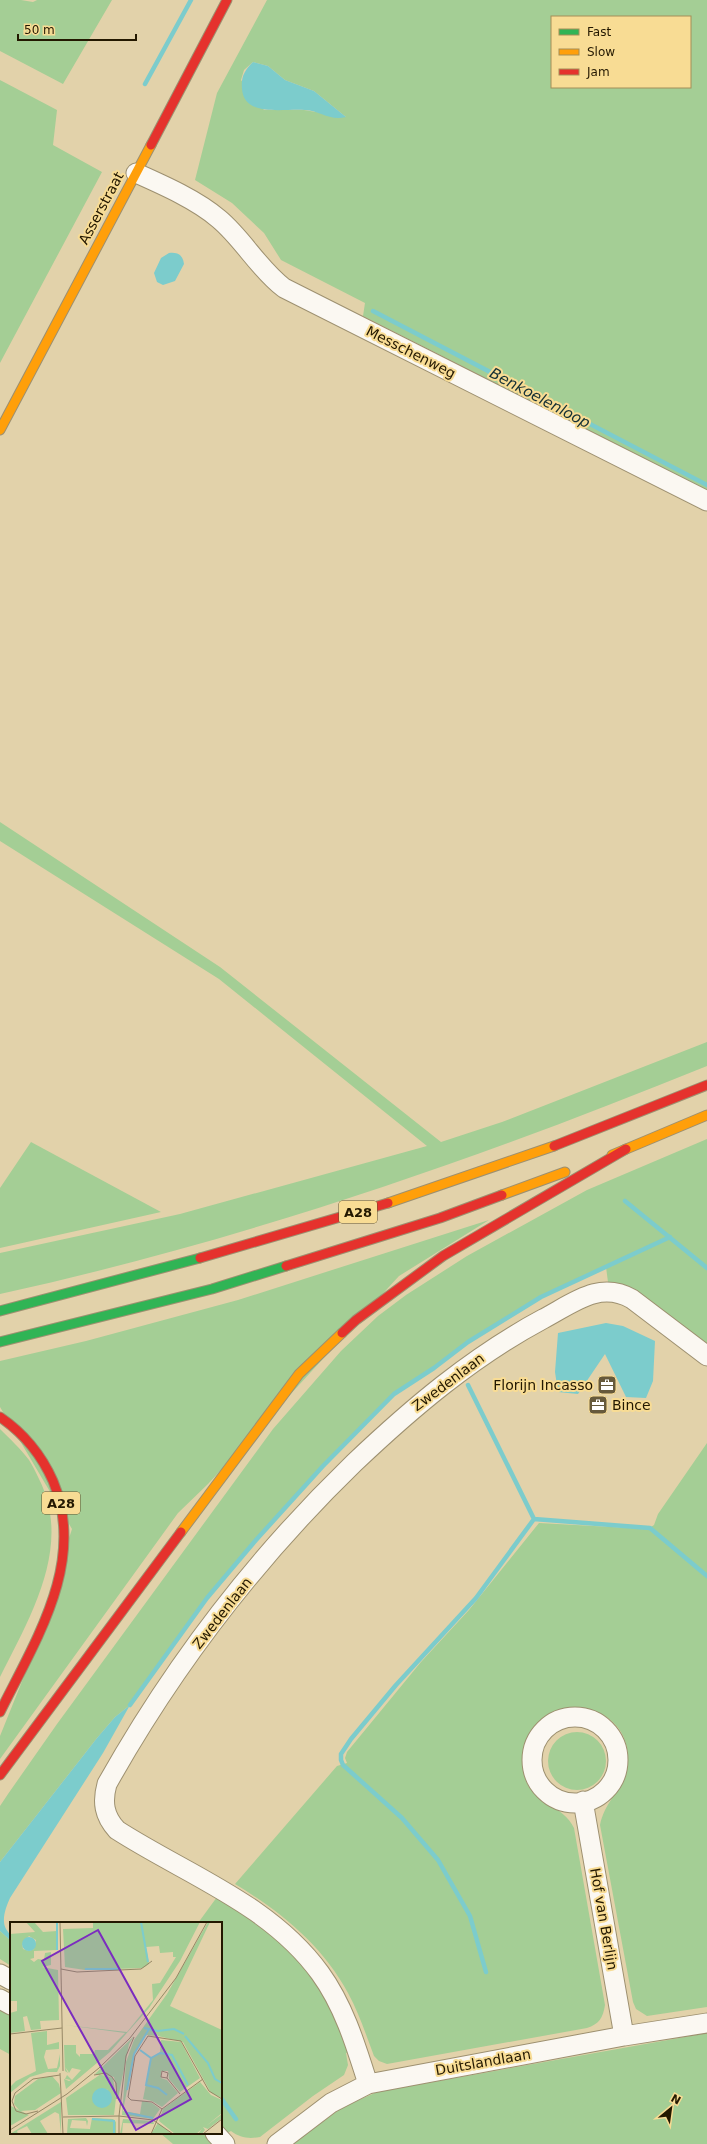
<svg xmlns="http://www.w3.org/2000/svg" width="707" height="2144" viewBox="0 0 707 2144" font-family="'DejaVu Sans',sans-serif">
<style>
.green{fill:#a4ce95;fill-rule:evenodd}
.water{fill:#7ccccc}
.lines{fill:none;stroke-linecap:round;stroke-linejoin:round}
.stream{stroke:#7ccccc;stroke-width:4.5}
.street-casing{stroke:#9d9070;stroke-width:21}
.fast-casing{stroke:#9d9070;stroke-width:11}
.slow-casing{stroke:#9d9070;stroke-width:11}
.jam-casing{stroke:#9d9070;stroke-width:11}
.street{stroke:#fbf8f2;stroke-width:19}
.fast{stroke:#30b455;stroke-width:9}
.slow{stroke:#ff9f0a;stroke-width:9}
.jam{stroke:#e5322d;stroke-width:9}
.labels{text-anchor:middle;stroke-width:4;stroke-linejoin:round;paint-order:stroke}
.shield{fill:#f8dc94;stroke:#63532c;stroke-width:1}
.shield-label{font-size:13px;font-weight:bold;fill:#231800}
.street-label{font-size:14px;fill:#231800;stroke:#f8dc94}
.poi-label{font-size:14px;fill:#231800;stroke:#f8dc94;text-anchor:end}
.water-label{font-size:15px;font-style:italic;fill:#153034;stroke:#f8dc94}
.inset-river{fill:none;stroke:#7ccccc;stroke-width:2}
.inset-road{fill:none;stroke:#968866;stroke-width:1}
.view{fill:#7b2cbf;fill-opacity:0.15;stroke:#7b2cbf;stroke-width:2}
.inset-edge{fill:none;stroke:#231800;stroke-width:2}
</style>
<rect width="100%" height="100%" fill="#e2d2aa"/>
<path class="green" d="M0 0H21L33 2 37 0H112L63 84 0 51Z
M267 0H707V490L363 316 365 303 281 260 264 233 232 203 195 180 217 93ZM552 17H690V87H552ZM253 62 268 66 285 80 314 91 346 117 304 110H264L241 80 244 70Z
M0 80 57 110 53 145 102 172 0 363Z
M0 822 220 967 441 1142 502 1122 707 1042V1066C478 1159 242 1241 0 1294V1253L180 1214 427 1146 219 979 0 841Z
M707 1139V1346L631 1288 621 1284 608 1282 606 1267 574 1280 522 1307 394 1394 323 1466 256 1540 207 1598 130 1705 115 1717 97 1738 0 1862V1806L8 1794 57 1724 273 1429 341 1351 378 1316 406 1295 467 1256 587 1190Z
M31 1142 161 1212 0 1248V1188Z
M489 1220 399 1276 208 1484 178 1513 0 1759V1736L25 1674 72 1529 0 1407V1361L86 1341 238 1300Z
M0 1429C10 1439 21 1449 29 1460 33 1466 36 1473 39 1479 73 1546 30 1617 0 1677Z
M707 1443V2007L647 2016 636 2009 633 2002 600 1825C606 1796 628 1789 628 1759 628 1686 508 1693 524 1774 529 1802 563 1804 574 1828L605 2005C603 2018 599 2024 587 2028L387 2064 379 2061 374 2056C366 2035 359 2013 348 1993 322 1945 281 1912 235 1884L337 1766 347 1763 345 1758 347 1752 421 1662 469 1610 539 1523 648 1529 654 1525 658 1514Z
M548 1761a29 29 0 1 1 58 0a29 29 0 1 1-58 0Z
M217 1897 264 1927 306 1968 334 2011 351 2052 346 2053 348 2065 344 2075 313 2096 260 2137C249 2139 240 2138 231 2131L227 2133 221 2127V1923H198Z
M0 1931 11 1941V1966L0 1959Z
M0 2003 11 2009V2055L0 2049Z
M707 2033V2144H292L343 2107 377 2092Z
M160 2133H203L214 2144H173Z"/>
<path class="water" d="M253 62 268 66 285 80 314 91 346 117C329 121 321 111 305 110 285 108 244 118 242 89 241 77 244 71 253 62Z
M169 253C178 252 183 255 184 264L175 281 163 285 157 282 154 273 161 258Z
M606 1323 623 1326 655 1341 653 1381 646 1398 626 1397 605 1354 578 1394 558 1392 555 1372 558 1333Z
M130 1705 103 1753 10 1898C6 1907 1 1920 6 1929 10 1935 11 1934 11 1941L0 1931V1862L97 1738 115 1717Z"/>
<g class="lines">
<path class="stream" d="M145 84 191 0
M373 311 707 485
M625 1201 707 1268
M468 1385 534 1519 650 1528 707 1576
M130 1705 207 1598 256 1540 323 1466 394 1394 434 1368 468 1342 541 1297 670 1237
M486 1972 470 1916 438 1860 402 1818 343 1765 341 1760V1754L351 1739 396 1685 476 1598 534 1519
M221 2098 236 2119"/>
<defs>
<path id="street" d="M136 173C163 185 197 200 219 219 243 239 258 268 284 288L707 501
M532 1760a43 43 0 1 1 86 0a43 43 0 1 1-86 0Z
M583 1801 624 2036
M0 1974 11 1980
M0 1999 11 2005
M368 2084C356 2046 344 2006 320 1973 270 1904 187 1875 117 1830 104 1816 102 1802 107 1784 173 1666 257 1557 354 1463 412 1408 472 1357 543 1319 572 1304 599 1280 632 1299L707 1356
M215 2133 225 2144
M277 2144 331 2103 368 2084 624 2036 707 2023"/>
<path id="fast" d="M0 1311 200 1258
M0 1342 212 1289 286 1266"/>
<path id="slow" d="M0 430 151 145
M612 1155 707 1115
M502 1195 565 1172
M388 1203 554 1146
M181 1532 299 1374 342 1333"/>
<path id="jam" d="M151 145 227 0
M554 1146 707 1085
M200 1258 388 1203
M286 1266 440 1218 502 1195
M342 1333 356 1320 443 1256 626 1149
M0 1417C25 1434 41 1454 53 1481 87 1562 35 1641 0 1712
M0 1775 181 1532"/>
</defs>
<use href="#street" class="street-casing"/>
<use href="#fast" class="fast-casing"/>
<use href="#slow" class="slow-casing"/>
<use href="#jam" class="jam-casing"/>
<use href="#street" class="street"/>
<use href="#fast" class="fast"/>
<use href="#slow" class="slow"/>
<use href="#jam" class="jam"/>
</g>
<defs>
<symbol id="office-square" viewBox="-11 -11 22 22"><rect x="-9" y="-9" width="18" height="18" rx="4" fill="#66593b" stroke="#f8dc94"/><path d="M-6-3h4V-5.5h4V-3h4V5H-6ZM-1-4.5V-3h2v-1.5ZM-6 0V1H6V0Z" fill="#fff"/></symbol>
</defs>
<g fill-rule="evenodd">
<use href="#office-square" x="596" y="1374" width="22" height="22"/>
<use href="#office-square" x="587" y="1394" width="22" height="22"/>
</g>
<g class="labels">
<g class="shield">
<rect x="339" y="1201" width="38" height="22" rx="3"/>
<rect x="42" y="1492" width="38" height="22" rx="3"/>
</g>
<g class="shield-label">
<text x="358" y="1217">A28</text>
<text x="61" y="1508">A28</text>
</g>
<g class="street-label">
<text transform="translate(101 208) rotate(-62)" y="5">Asserstraat</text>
<text transform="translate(411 352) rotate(27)" y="5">Messchenweg</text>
<text transform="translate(448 1382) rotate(-37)" y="5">Zwedenlaan</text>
<text transform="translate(222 1613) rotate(-52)" y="5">Zwedenlaan</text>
<text transform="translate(604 1919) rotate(80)" y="5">Hof van Berlijn</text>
<text transform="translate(483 2062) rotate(-10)" y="5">Duitslandlaan</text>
</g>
<g class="poi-label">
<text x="593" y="1390">Florijn Incasso</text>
<text x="612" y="1410" text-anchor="start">Bince</text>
</g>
<g class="water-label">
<text transform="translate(540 398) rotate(28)" y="5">Benkoelenloop</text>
</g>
</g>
<g transform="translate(10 1922)">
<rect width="212" height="212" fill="#e2d2aa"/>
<path d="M16 0H24L33 10 47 9V28L24 29V36L20 37 24 40 28 37 34 38 35 31 41 30V43L32 45 48 48 49 98 30 99 31 107 21 108 17 94 13 95 15 109 0 111V91L7 89V79H0V12L25 10ZM19 14 26 18 24 27 19 29 13 27 12 22ZM83 0H190L170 39 139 86 100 130 56 167 54 157 59 159 61 158 55 157 57 153 62 158 71 148 62 146 59 151 58 149 55 145 58 151 55 149 54 123H66V131L70 135V132H84L85 128H98L115 111 55 103 117 110 143 78 142 62 150 61 166 35H163V30L150 31 149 24 136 25 139 42 133 46 75 48 55 45 53 7 83 6ZM198 0H200L160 84 212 108V176L201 171 173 120 148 114V112L147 114 135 113 124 132 113 189 130 192 132 179 142 181 150 187 143 197 112 193 116 140 124 118 157 72ZM37 109V123L49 120V127L36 128 34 135 38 147 47 146 50 132V144L47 150H37L20 155 0 171V165L6 159 26 149 21 111ZM124 114 119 122 108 177 104 155 85 152ZM151 118 171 120 190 156 170 170 159 157 158 149H151V156L157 158 168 171 152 185 142 179 133 177 141 136 150 131ZM91 152 103 156 106 176 104 193H58L56 176ZM97 167 101 179 88 183 85 180ZM42 154 49 162 51 171 25 188 10 189 4 182 5 174 28 157ZM190 160 201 173 212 178V191L196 204 212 192V196L198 207 193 205 195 208 192 212H188L192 207 186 212H165L149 199 153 187ZM1 173V184L19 193 0 204ZM51 180V212L49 192 45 190 30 199 38 212H22L17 204 7 209 8 212H0ZM76 196 78 199 77 204 76 199 62 198 60 206 80 207 82 196 103 197 106 200V212H57L58 197ZM113 197 143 199 144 202 113 201 112 212H110ZM148 201 162 212H141Z" fill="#a4ce95" fill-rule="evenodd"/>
<path d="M12 22a7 7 0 1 1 14 0a7 7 0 1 1-14 0ZM82 176a10 10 0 1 1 20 0a10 10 0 1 1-20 0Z" fill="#7ccccc"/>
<path class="inset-river" d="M131 0 138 40M47 1V28M75 47H109M134 106 148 109 164 107 174 112M175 114 198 141 205 157 212 161M130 128 141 136 150 131 162 133 178 163M141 136 136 163 148 166 157 173M117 168 124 132 139 107M118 191 143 196M82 197 104 199V212"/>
<path class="inset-road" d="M50 0 53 149M51 47 67 50 131 47 142 39M0 112 52 106M50 151 53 212M84 153 96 151 102 155 106 161 107 177M157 156 151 155 152 149 158 151 157 156 170 172M152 187 142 180 121 178 118 175 125 134 138 114 171 119 199 169 212 177M28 189 16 192 6 189 2 179 5 171 23 157 50 153M109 194 143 198 163 212M109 194 116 134 124 115M53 195 109 194V212M0 208 57 172 89 146 120 116 166 56 197 0M141 212 152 187 193 157M193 212 212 197"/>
<path class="view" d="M88 8 181 177 126 208 32 39Z"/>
<rect width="212" height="212" class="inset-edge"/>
</g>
<rect x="551" y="16" width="140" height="72" fill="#f8dc94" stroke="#a38e59"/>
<rect x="559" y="29" width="20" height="6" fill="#30b455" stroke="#a38e59"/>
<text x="587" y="36" font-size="12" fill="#231800">Fast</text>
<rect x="559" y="49" width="20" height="6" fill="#ff9f0a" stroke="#a38e59"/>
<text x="587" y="56" font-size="12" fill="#231800">Slow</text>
<rect x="559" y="69" width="20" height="6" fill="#e5322d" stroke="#a38e59"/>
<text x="587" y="76" font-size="12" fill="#231800">Jam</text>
<g transform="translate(671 2108) rotate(29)" stroke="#f8dc94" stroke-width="3" paint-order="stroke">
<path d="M0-3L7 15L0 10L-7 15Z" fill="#231800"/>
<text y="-6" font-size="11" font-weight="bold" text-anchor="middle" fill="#231800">N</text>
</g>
<path d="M18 34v6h118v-6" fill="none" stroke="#231800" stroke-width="2"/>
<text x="24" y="34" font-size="12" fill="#231800" stroke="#f8dc94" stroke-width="3" paint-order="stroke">50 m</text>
</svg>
